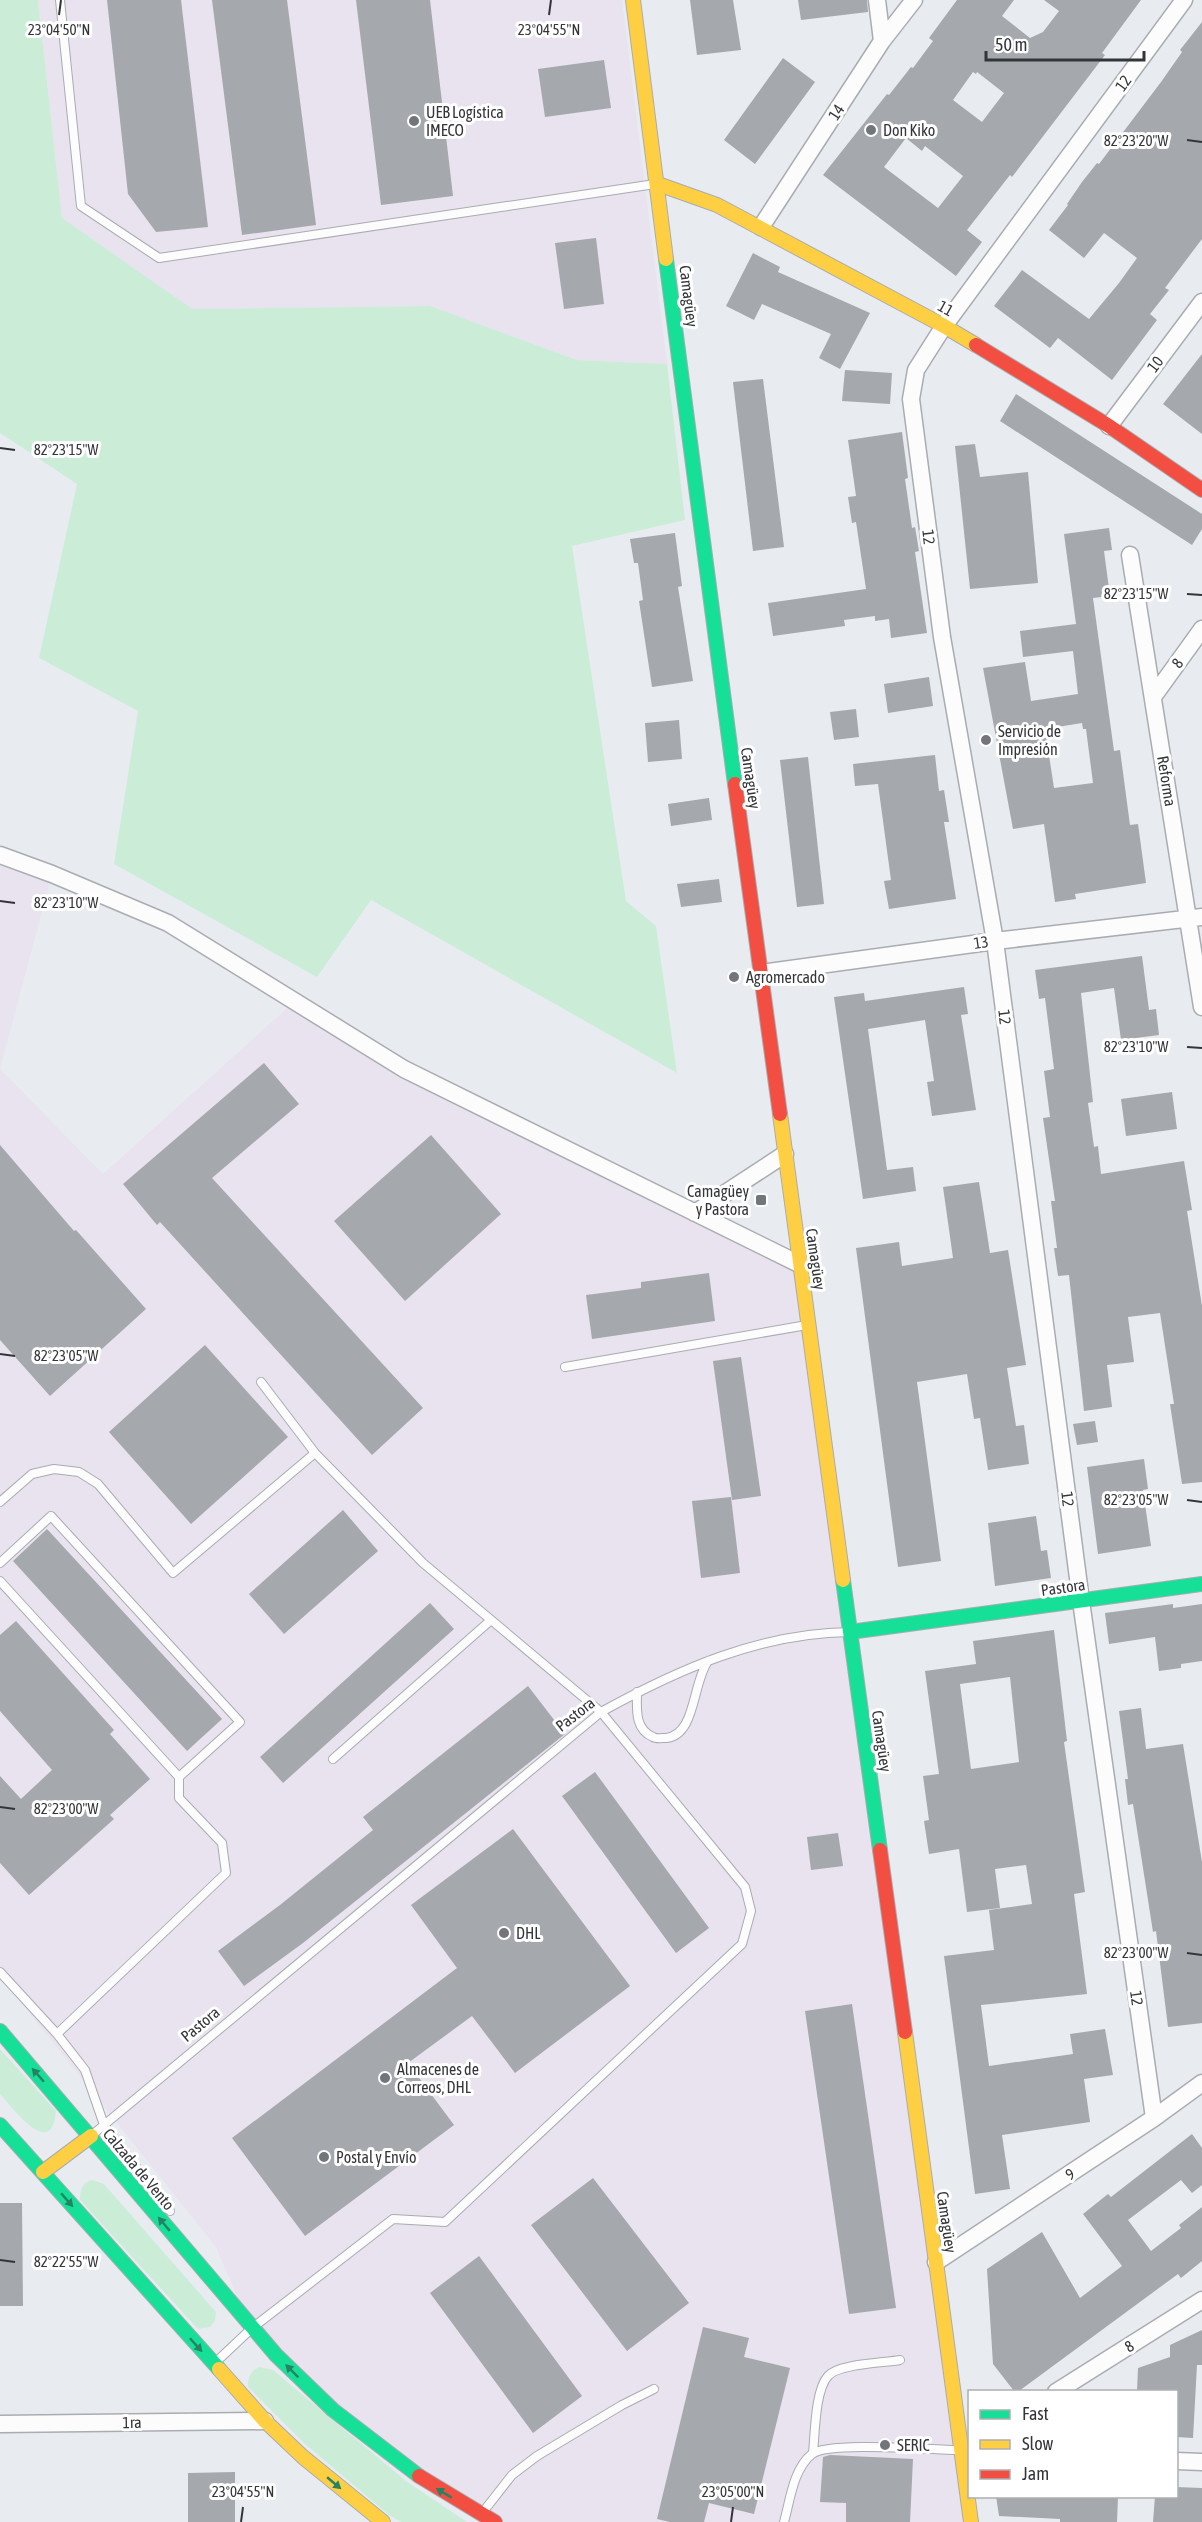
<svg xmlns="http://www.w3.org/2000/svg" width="1202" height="2522" viewBox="0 0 1202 2522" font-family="'Asap Condensed',sans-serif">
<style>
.industrial{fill:#e9e2ef}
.green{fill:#cbedd8}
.building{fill:#a5a8ac;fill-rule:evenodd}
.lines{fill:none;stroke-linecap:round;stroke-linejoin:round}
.lane-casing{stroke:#a9acb0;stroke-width:10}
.street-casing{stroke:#a9acb0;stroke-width:19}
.fast-casing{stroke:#a9acb0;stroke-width:16}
.slow-casing{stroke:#a9acb0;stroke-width:16}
.jam-casing{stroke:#a9acb0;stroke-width:16}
.lane{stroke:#fcfcfd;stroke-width:8}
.street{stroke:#fcfcfd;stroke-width:16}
.fast{stroke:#16e098;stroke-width:14}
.slow{stroke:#ffcf43;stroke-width:14}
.jam{stroke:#f24e42;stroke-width:14}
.oneway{fill:#268264}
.ticks{fill:none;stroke:#333539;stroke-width:2}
.poi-dot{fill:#727579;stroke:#fff;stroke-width:2}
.labels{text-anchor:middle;stroke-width:6;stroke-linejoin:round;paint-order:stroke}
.street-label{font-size:16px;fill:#333539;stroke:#fff}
.poi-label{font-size:16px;fill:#333539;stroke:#fff;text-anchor:start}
.ticks-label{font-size:15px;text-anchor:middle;fill:#333539;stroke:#fff;stroke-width:6;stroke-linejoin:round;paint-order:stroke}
</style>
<rect width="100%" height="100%" fill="#e8ecf1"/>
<path class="industrial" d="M38 0H622L667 364 577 360 430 306 191 309 62 218Z
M0 855 52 874 0 1069 103 1174 295 1001 695 1213 801 1265 971 2522H496L435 2488 251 2329 216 2247 0 1976Z"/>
<path class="green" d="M0 0H38L62 218 192 309 430 306 577 360 667 364 685 520 572 546 626 901 656 926 677 1073 371 900 317 977 114 864 138 711 39 658 77 484 0 433Z
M0 2049 56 2111C52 2162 12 2107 0 2094Z
M92 2180 104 2184 216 2312 215 2321 210 2327 198 2329 80 2200C80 2190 82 2183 92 2180Z
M259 2367 273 2370 406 2481 467 2522H401L389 2515 304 2443 248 2387C248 2377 250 2372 259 2367Z"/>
<path class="building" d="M107 0H181L208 227 156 232 128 194Z
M212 0H287L316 225 242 235Z
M356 0H430L453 196 381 205Z
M690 0H733L741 50 697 55Z
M798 0H867L868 12 801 20Z
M957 0H1014L1002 16 1030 38 1043 32 1059 11 1044 0H1141L1102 53 1105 55 1012 177 1010 175 967 230 982 242 956 276 823 175 887 94 889 95 911 67 913 68 933 41 929 38ZM973 72 976 74 977 72 1004 93 982 122 953 100ZM906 138 922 151 925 146 963 176 938 208 884 167Z
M1202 22V239L1165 288 1169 290 1150 314 1157 320 1112 380 1058 338 1050 348 994 306 1022 270 1089 319 1119 283 1137 258 1108 236 1104 233 1084 258 1049 230 1068 205 1067 204 1082 182 1097 163 1099 164 1161 82 1182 52 1180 50Z
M783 58 815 82 755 164 724 140Z
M604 60 611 108 545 117 538 69Z
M596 238 604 304 564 309 555 243Z
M753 253 780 267 778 272 870 313 840 369 819 358 831 334 762 304 754 320 726 306Z
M1202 354V434L1163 404Z
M845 370 892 373 890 404 842 401Z
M763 379 784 547 753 551 733 382Z
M1016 394 1202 514V529L1192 545 1000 421Z
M902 432 908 478 905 479 912 528 915 527 919 551 915 552 927 633 891 638 889 619 875 621V616L844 620 845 626 773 636 768 603 866 589 856 522 852 523 848 497 856 496 848 440Z
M975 444 980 477 1028 472 1038 583 970 589 955 446Z
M1109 528 1112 550 1104 551 1110 596 1093 598 1114 751 1120 750 1130 825 1138 824 1146 883 1075 894 1076 899 1055 902 1044 824 1013 829 983 668 1025 662 1031 701 1078 694 1073 651 1023 657 1020 631 1076 624 1064 534ZM1082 723 1083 729H1086L1093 783 1054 788 1045 729Z
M675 533 682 586 678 587 693 681 652 687 639 601 643 600 638 563H634L630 539Z
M929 677 933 706 888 713 884 684Z
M856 709 859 737 834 740 830 712Z
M679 720 682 759 648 762 645 723Z
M935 755 939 791 944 790 949 822H944L956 899 889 909 884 881 891 880 878 784 855 786 853 764Z
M808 757 824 904 797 907 780 760Z
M709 798 712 820 671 826 668 804Z
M719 879 722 902 681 907 677 884Z
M1142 956 1149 1010 1156 1009 1159 1035 1121 1040 1114 988 1081 993 1093 1102 1088 1103 1094 1147 1098 1146 1101 1174 1184 1161 1192 1210 1187 1211 1202 1306V1482L1182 1484 1170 1404H1174L1160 1313 1128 1317 1134 1362 1107 1365 1112 1407 1084 1411 1069 1275 1058 1276 1054 1248H1057L1051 1201H1055L1043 1118 1050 1117 1044 1071 1054 1069 1045 998 1039 999 1035 970Z
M964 987 968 1014 961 1015 976 1110 932 1116 927 1082 934 1081 925 1020 868 1029 887 1170 913 1167 916 1191 863 1199 834 997 864 993 865 1001Z
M264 1063 299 1104 212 1178 423 1408 372 1455 160 1222 157 1225 123 1184Z
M1172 1092 1177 1129 1126 1136 1121 1099Z
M431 1135 501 1214 405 1301 334 1221Z
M0 1145 74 1231 76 1230 146 1309 50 1396 0 1340Z
M979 1182 990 1253 1008 1250 1026 1365 1007 1368 1016 1426 1024 1425 1029 1464 988 1470 980 1418 974 1419 967 1374 917 1382 941 1561 898 1567 856 1248 899 1242 902 1266 953 1258 943 1187Z
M709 1273 715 1321 592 1339 586 1295 641 1288V1282Z
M205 1345 288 1437 191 1524 109 1432Z
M741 1357 761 1496 732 1500 713 1361Z
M1095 1421 1098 1442 1077 1445 1073 1424Z
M1144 1459 1148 1489 1143 1490 1151 1546 1098 1554 1087 1467Z
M731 1497 740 1573 701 1578 692 1501Z
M343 1510 378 1551 284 1634 249 1594Z
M1036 1516 1041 1551 1047 1550 1051 1578 995 1586 988 1523Z
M47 1529 222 1719 187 1751 13 1561Z
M430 1603 454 1629 283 1783 260 1757Z
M1173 1604V1608L1202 1604V1661L1181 1664V1668L1159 1671 1155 1637 1109 1644 1105 1613Z
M16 1621 114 1730 110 1734 150 1779 110 1815 114 1819 29 1895 0 1863V1776L21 1799 52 1770 0 1711V1635Z
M1054 1630 1067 1741 1064 1742 1085 1892 1074 1894 1087 1994 981 2005 989 2066 1073 2054 1070 2034 1105 2029 1113 2075 1084 2079 1090 2122 1002 2135 1010 2189 975 2194 944 1956 994 1950 989 1910 1032 1904 1026 1865 995 1869 1000 1908 967 1912 959 1849 929 1854 924 1821 929 1820 923 1776 939 1774 925 1671 976 1664 973 1641ZM1010 1677 1019 1762 971 1769 960 1684Z
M528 1686 565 1734 303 1943 244 1986 218 1951 280 1905 373 1830 363 1817Z
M1141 1708 1146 1749 1183 1744 1202 1862V2023L1168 2027 1156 1931 1153 1932 1133 1804 1128 1805 1125 1779H1128L1119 1711Z
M595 1772 709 1928 676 1953 562 1796Z
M513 1829 630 1986 515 2073 472 2016 408 2063 454 2125 305 2236 232 2138 457 1968 411 1905Z
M838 1833 843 1866 811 1870 807 1837Z
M852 2004 896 2308 849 2314 805 2011Z
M1192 2134 1202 2148V2185L1192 2193 1181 2180 1128 2220 1151 2251 1181 2228 1179 2225 1202 2207V2261L1181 2278 1178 2274 1019 2391H1014L993 2364 987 2269 1042 2232 1080 2298 1122 2266 1083 2214 1108 2194 1111 2197Z
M593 2178 689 2303 627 2351 531 2225Z
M0 2203H22L23 2306H0Z
M479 2256 582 2396 533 2433 430 2293Z
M703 2327 749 2338 744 2357 790 2368 754 2514 709 2503 704 2522H670L657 2519Z
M1202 2330V2365H1197L1193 2438 1176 2437V2391H1137L1138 2368 1170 2357V2345Z
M830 2455 913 2459 910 2522H846V2503L820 2502 823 2457Z
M235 2472V2522H188V2473Z
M1176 2487 1202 2488V2522H1153L1155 2496H1176Z
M996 2496H1118L1117 2522H1060V2519L999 2516Z"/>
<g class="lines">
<defs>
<path id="lane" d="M60 0 81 206 159 258 655 184
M565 1367 807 1325
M0 1502 32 1474 54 1469 79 1472 98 1484 173 1573 315 1453
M0 1563 51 1516 240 1722 179 1777
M0 1581 179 1777V1798L222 1843 226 1873 57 2034
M637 1692C637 1708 634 1729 653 1737 656 1739 662 1738 666 1738 696 1735 692 1684 708 1661
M333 1759 491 1620
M0 1972 57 2034 85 2070 104 2125 170 2211
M92 2135 601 1712C679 1669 760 1633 850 1632
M216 2362 251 2329 393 2219 445 2222 742 1944 751 1911 745 1887 601 1712 423 1563 315 1453 261 1382
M813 2453C815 2434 815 2390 828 2376 838 2364 883 2363 900 2360
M483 2512 512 2475 537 2456 622 2405 654 2389
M784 2522C790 2501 793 2469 812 2454 829 2441 934 2450 961 2450"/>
<path id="street" d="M877 0 882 41
M761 227 882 41 914 0
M1109 426 1202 302
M1130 555 1202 1007
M1153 697 1202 629
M0 855 52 874 168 923 404 1069 801 1265
M761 973 995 941 1202 917
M695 1213 785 1154
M1154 2118 1081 1601 995 941 942 637 911 399 916 370 944 326 1184 0
M936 2262 1154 2118 1202 2083
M1056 2392 1202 2300
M0 2424 265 2421
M1176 2461 1202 2462"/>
<path id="fast" d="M666 259 735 784
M843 1580 880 1850
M850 1632 1202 1584
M0 2031 276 2355 333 2410 419 2476
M0 2125 219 2369"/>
<path id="slow" d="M633 0 666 259
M658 184 717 205 944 326 976 345
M780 1114 843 1580
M905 2032 971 2522
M43 2172 91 2136
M219 2369 265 2421 303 2457 383 2522"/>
<path id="jam" d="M976 345 1109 426 1202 490
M735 784 780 1114
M880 1850 905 2032
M419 2476 495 2522"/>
</defs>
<use href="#lane" class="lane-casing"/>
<use href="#street" class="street-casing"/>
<use href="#fast" class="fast-casing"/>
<use href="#slow" class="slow-casing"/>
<use href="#jam" class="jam-casing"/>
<use href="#lane" class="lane"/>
<use href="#street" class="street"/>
<use href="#fast" class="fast"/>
<use href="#slow" class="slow"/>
<use href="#jam" class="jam"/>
</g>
<defs><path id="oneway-solid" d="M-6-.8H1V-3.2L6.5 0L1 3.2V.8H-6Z" transform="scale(1.5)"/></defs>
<g class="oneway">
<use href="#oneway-solid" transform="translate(38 2075) rotate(-131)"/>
<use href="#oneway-solid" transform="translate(67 2200) rotate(49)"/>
<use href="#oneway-solid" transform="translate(164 2224) rotate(-130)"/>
<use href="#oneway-solid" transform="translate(196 2345) rotate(48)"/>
<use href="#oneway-solid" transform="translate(292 2371) rotate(-135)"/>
<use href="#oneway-solid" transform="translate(334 2483) rotate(40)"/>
<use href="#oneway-solid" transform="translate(444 2493) rotate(-149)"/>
</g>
<path class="ticks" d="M59 15 61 0M549 15 551 0M1187 140 1202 142M0 448 15 450M1187 594 1202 595M0 901 15 903M1187 1047 1202 1048M0 1354 15 1356M1187 1500 1202 1502M0 1807 15 1809M1187 1953 1202 1955M0 2260 15 2262M241 2522 243 2507M731 2522 733 2507"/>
<g class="poi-dot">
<circle cx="414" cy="121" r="6"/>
<circle cx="871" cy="130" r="6"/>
<circle cx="986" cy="740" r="6"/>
<circle cx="734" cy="977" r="6"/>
<rect x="755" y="1194" width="12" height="12" rx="3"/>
<circle cx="504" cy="1933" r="6"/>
<circle cx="385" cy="2078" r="6"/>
<circle cx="324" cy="2157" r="6"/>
<circle cx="885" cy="2445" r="6"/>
</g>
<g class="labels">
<g class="street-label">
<text transform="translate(1123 83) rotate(-54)" y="6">12</text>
<text transform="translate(836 112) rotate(-57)" y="6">14</text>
<text transform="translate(689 296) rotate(83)" y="6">Camagüey</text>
<text transform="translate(946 308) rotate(29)" y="6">11</text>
<text transform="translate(1155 364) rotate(-53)" y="6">10</text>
<text transform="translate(929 537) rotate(83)" y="6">12</text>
<text transform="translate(1177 663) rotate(-54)" y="6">8</text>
<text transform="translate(751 778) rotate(82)" y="6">Camagüey</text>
<text transform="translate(1167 781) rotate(81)" y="6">Reforma</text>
<text transform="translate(981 942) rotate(-8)" y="6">13</text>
<text transform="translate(1005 1017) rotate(83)" y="6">12</text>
<text transform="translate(816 1259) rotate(82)" y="6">Camagüey</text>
<text transform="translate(1068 1499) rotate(83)" y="6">12</text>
<text transform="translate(1063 1587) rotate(-8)" y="6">Pastora</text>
<text transform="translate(575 1714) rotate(-38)" y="6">Pastora</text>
<text transform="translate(882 1741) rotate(82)" y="6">Camagüey</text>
<text transform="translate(1137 1998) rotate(82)" y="6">12</text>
<text transform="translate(200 2024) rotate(-40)" y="6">Pastora</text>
<text transform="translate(139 2169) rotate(50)" y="6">Calzada de Vento</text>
<text transform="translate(1070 2174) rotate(-33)" y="6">9</text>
<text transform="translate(947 2222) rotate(82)" y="6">Camagüey</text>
<text transform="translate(1129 2346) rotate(-32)" y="6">8</text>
<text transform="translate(132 2422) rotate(-1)" y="6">1ra</text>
</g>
<g class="poi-label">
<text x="426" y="118">UEB Logística<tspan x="426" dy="18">IMECO</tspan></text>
<text x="883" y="136">Don Kiko</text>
<text x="998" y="737">Servicio de<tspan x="998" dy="18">Impresión</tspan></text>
<text x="746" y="983">Agromercado</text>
<text x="749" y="1197" text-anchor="end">Camagüey<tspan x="749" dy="18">y Pastora</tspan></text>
<text x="516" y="1939">DHL</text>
<text x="397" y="2075">Almacenes de<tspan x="397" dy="18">Correos, DHL</tspan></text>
<text x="336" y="2163">Postal y Envío</text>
<text x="897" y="2451">SERIC</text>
</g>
</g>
<g class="ticks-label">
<text x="59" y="35">23°04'50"N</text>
<text x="549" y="35">23°04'55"N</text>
<text x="1136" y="146">82°23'20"W</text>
<text x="66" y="455">82°23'15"W</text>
<text x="1136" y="599">82°23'15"W</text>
<text x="66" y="908">82°23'10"W</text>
<text x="1136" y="1052">82°23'10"W</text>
<text x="66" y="1361">82°23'05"W</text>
<text x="1136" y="1505">82°23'05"W</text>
<text x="66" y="1814">82°23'00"W</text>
<text x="1136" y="1958">82°23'00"W</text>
<text x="66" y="2267">82°22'55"W</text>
<text x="243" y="2497">23°04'55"N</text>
<text x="733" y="2497">23°05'00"N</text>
</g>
<rect x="968" y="2390" width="210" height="108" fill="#ffffff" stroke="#adaeb0" stroke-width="1.5"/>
<rect x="980" y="2410" width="30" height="9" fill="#16e098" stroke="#adaeb0" stroke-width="1.5"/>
<text x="1022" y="2420" font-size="18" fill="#333539">Fast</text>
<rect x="980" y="2440" width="30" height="9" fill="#ffcf43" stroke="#adaeb0" stroke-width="1.5"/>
<text x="1022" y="2450" font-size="18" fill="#333539">Slow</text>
<rect x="980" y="2470" width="30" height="9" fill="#f24e42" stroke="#adaeb0" stroke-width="1.5"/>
<text x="1022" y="2480" font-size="18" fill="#333539">Jam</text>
<path d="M986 51v9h158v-9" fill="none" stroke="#333539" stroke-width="3"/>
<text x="995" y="51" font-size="18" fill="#333539" stroke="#ffffff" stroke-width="4.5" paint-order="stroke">50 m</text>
</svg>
